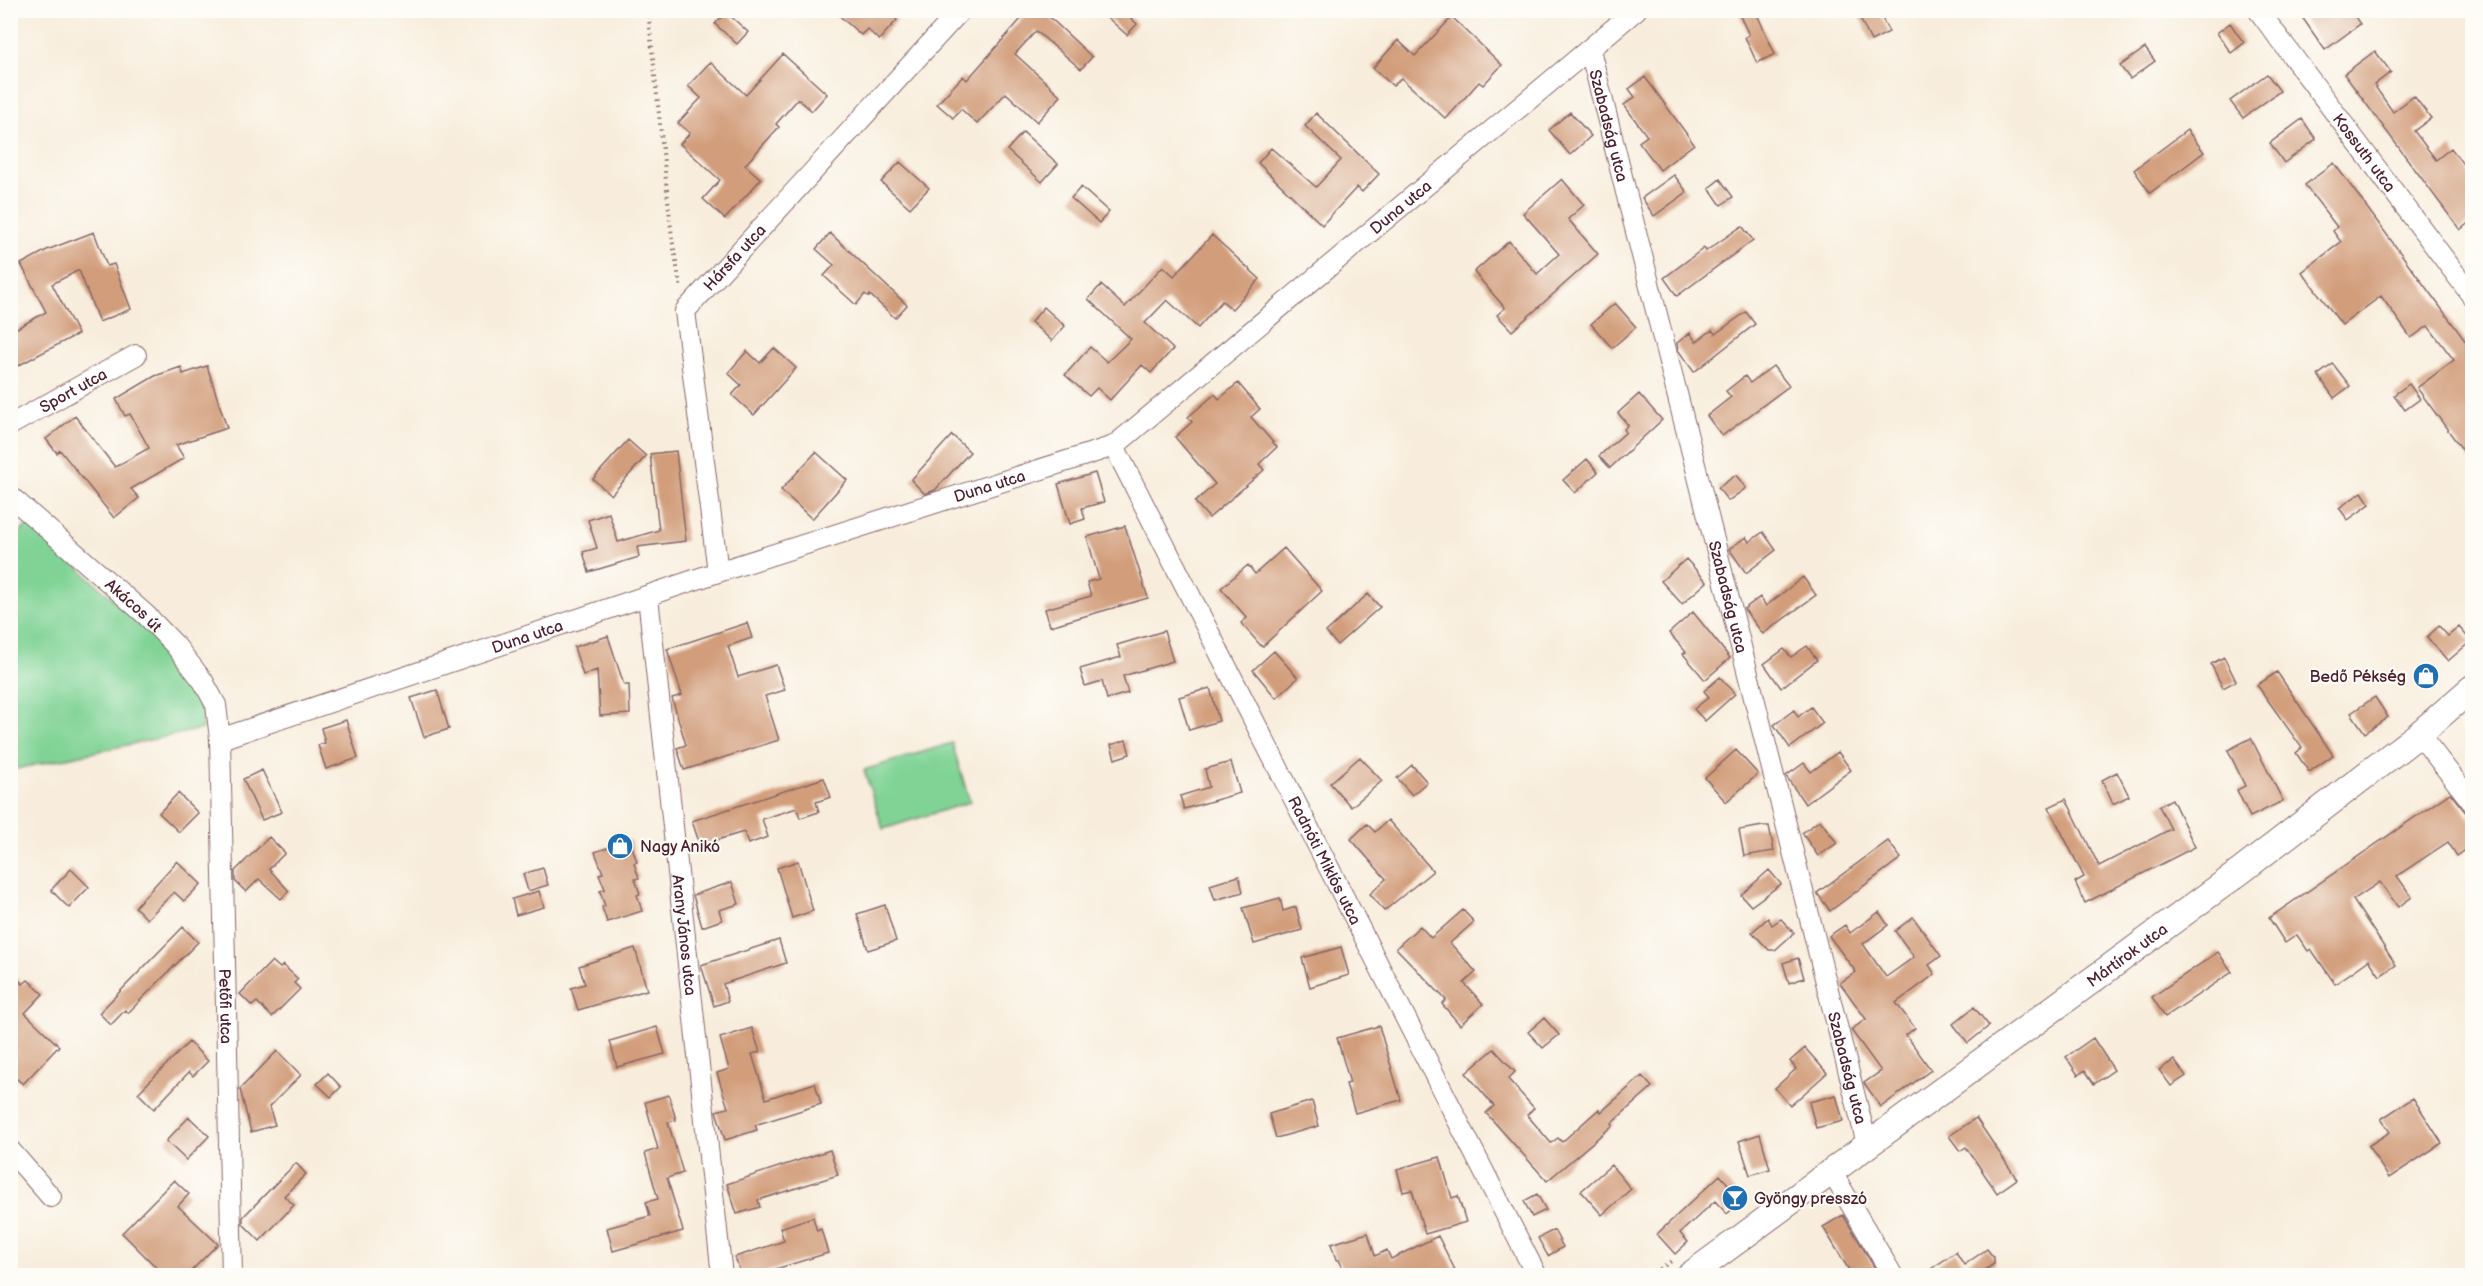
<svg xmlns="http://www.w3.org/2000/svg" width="2483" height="1286" viewBox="0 0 2483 1286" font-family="'Balsamiq Sans',sans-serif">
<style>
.green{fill:#80d395;stroke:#657960;stroke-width:1.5}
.building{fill:#d29d7a}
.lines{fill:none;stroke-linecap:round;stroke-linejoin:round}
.minor-casing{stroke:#876769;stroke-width:22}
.major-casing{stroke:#876769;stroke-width:28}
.path{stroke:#876769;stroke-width:4;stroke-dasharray:1.5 4.5;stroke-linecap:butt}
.minor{stroke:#fff;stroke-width:20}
.major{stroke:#fff;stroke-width:26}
.labels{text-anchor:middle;stroke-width:4.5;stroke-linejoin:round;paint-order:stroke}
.street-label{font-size:16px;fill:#4a1f2b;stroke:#fdfcf7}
.poi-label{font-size:16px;fill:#4a1f2b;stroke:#fdfcf7;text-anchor:start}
</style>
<rect width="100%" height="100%" fill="#fdfcf7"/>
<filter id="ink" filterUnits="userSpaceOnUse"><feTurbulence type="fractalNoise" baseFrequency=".0167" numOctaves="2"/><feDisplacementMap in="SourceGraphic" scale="12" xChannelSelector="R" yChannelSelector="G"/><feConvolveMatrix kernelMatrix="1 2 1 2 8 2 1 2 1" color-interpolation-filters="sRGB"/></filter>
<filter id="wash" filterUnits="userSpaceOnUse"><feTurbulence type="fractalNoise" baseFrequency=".008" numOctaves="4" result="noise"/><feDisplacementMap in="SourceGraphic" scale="24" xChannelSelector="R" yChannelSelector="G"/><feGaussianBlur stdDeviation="1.35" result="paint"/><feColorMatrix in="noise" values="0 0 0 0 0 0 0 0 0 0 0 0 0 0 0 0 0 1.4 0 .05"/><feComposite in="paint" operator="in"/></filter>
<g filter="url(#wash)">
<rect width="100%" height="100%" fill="#f8eddc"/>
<path class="green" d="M29 523 173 653 201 697 202 729 11 770 10 543Z
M952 743 970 802 883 829 864 770Z"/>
<g id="blocks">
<path class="building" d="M833 10H887L897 20 879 40 867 29 861 35Z
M1029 10H1042L1092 57 1081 69 1036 31 1015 54 1061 96 1037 122 1006 93 977 124 961 109 953 118 937 104 963 76 967 80Z
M1099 10H1123L1137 24 1127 35Z
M1737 10H1755L1775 54 1757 63 1745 37 1749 35Z
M1856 10H1878L1889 32 1871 41Z
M2297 10H2350L2360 24 2325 50Z
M726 12 748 32 737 44 715 24Z
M1452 17 1502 65 1483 85 1479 82 1446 119 1401 78 1393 86 1373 68 1398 40 1415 56Z
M2230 23 2244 43 2231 53 2217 33Z
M2145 48 2155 61 2130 79 2120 66Z
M2375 51 2391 72 2374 85 2393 112 2414 96 2431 118 2414 131 2436 160 2451 148 2472 176V220L2460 230 2344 74Z
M783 54 827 94 812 111 798 99 776 124 779 127 745 165 761 179 725 219 703 199 720 180 680 144 690 133 678 123 701 98 688 86 710 62 746 95Z
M2267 74 2280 91 2243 118 2230 101Z
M1645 77 1694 144 1660 170 1639 142 1647 136 1624 105 1635 97 1629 89Z
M1570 112 1591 136 1570 155 1549 130Z
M1316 113 1379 174 1362 192 1357 187 1322 225 1258 163 1271 148 1316 187 1341 160 1305 126Z
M2302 119 2316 139 2284 163 2270 143Z
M2187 130 2204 152 2150 193 2134 170Z
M1023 132 1058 164 1042 182 1007 150Z
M900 162 929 188 910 208 881 182Z
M2334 163 2472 350V463L2417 388 2454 360 2428 326 2411 338 2381 296 2342 325 2302 272 2341 242 2333 231 2337 227 2305 185Z
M1674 175 1687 192 1654 216 1642 198Z
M1562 179 1584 205 1568 219 1598 254 1512 331 1497 315 1505 308 1474 272 1509 241 1537 274 1559 254 1523 213Z
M1720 179 1733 197 1721 205 1709 188Z
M1081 187 1109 212 1099 223 1071 198Z
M1742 226 1753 240 1677 296 1664 278 1704 248 1706 251Z
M94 232 107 266 114 264 131 309 99 322 79 270 52 284 78 334 10 370V332L46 312 21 264 47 250Z
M830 233 907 305 895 318 870 295 869 297 865 294 856 305 824 276 834 265 816 249Z
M1212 235 1260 279 1232 309 1222 301 1198 328 1167 300 1145 323 1173 349 1151 373 1142 365 1110 400 1097 388 1089 396 1065 375 1090 347 1107 362 1131 339 1088 299 1101 285 1125 307 1163 266 1174 276Z
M1615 303 1636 327 1612 348 1591 324Z
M1044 307 1065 326 1052 341 1031 322Z
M1746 312 1755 324 1694 372 1678 350 1677 343 1690 333 1696 342 1712 330 1715 334Z
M774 348 796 368 754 415 732 395 741 385 728 373 747 351 760 363Z
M2333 364 2350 386 2334 398 2318 375Z
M207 366 227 428 176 445 184 458 131 489 139 498 114 518 60 450 57 453 46 439 75 416 115 467 149 448 130 414 125 416 116 399 155 376 181 367 183 374Z
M1773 366 1789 386 1722 436 1707 416 1731 397 1726 391 1745 376 1750 383Z
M1238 383 1260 409 1251 417 1277 447 1259 464 1264 470 1209 518 1195 502 1215 484 1175 437 1192 422 1188 417 1215 394 1219 399Z
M2409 384 2420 399 2405 410 2394 395Z
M1639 394 1662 420 1610 468 1599 456 1626 432 1624 429 1628 425 1618 413Z
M952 435 970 452 935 490 925 494 911 480Z
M628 440 646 456 611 495 593 479Z
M676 451 686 541 637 547 639 557 589 572 583 552 597 548 588 520 609 513 618 542 659 530 650 454Z
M816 452 847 480 812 519 781 490Z
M1587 459 1598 472 1575 493 1563 480Z
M1095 473 1104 502 1082 508 1085 519 1070 524 1058 484Z
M1736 475 1746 488 1728 501 1718 488Z
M2362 492 2370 504 2348 520 2339 508Z
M1125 526 1148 598 1050 626 1045 609 1091 596 1087 582 1099 579 1087 537Z
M1763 532 1776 550 1746 573 1729 549 1746 537 1749 542Z
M1284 548 1322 591 1262 647 1241 623 1247 618 1221 588 1248 565 1255 574Z
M1686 559 1707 582 1682 604 1661 581Z
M1803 577 1816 595 1763 634 1744 609 1760 597 1766 606Z
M1368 594 1380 607 1337 645 1326 632Z
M1693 612 1730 658 1705 680 1683 654 1686 652 1669 633Z
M747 623 752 638 728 646 738 677 776 665 785 690 765 696 779 740 684 770 677 748 686 745 672 698 682 695 667 649Z
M2439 626 2448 636 2459 627 2471 641 2448 661 2427 637Z
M1164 631 1173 661 1123 676 1128 693 1107 699 1102 681 1085 686 1080 669 1121 657 1117 645Z
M608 636 624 685H629L630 714 600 716 597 670 583 675 574 647Z
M1807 646 1817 660 1781 688 1764 664 1784 649 1791 657Z
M1274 651 1298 678 1276 698 1253 670Z
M2224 657 2236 681 2223 688 2211 664Z
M2277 672 2333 755 2309 772 2296 753 2302 748 2257 685Z
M1720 677 1735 694 1705 721 1694 709 1709 697 1704 691Z
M1210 688 1219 721 1189 730 1179 697Z
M437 690 449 729 424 737 411 698Z
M2375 697 2388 717 2365 733 2351 713Z
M1811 707 1823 723 1790 748 1774 725 1794 710 1798 717Z
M346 720 358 758 326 769 318 745 325 743 321 728Z
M2251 738 2283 801 2250 817 2237 790 2245 786 2228 750Z
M1126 740 1130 754 1115 759 1111 745Z
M1736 750 1758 774 1726 802 1705 778Z
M1838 752 1851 770 1805 804 1786 776 1804 763 1811 772Z
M1360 757 1382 781 1351 807 1330 783Z
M1231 762 1240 793 1184 809 1180 796 1209 787 1205 769Z
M1412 765 1427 782 1412 795 1397 778Z
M262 770 282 812 262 820 243 779Z
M2117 772 2129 796 2113 804 2102 780Z
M824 778 831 797 816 802 819 812 800 818 797 808 762 819 768 837 748 844 744 832 700 845 692 821Z
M178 793 198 813 179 832 159 813Z
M2450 793 2472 820V845L2457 856 2448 842 2397 876 2412 897 2398 907 2380 882 2353 900 2396 965 2380 976 2369 960 2335 984 2311 949 2308 951 2297 935 2285 943 2269 918Z
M2066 799 2099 866 2171 829 2159 806 2172 799 2195 847 2085 903 2075 882 2084 877 2049 807Z
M1388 820 1433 871 1384 911 1370 894 1386 879 1351 839 1367 824 1375 832Z
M1820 820 1837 843 1818 856 1802 833Z
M1763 826H1769L1774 851 1744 856 1739 830Z
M269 837 285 853 269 869 289 891 281 899 259 879 246 892 235 881V871Z
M630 840 637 862 634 863 639 878 635 879 640 894 637 895 642 911 607 922 602 907 605 906 600 891 605 889 599 874 603 873 595 852Z
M1888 841 1901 858 1830 911 1817 893Z
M177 861 201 884 184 901 174 892 147 919 135 907Z
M798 861 813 911 792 918 777 868Z
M543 868 548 885 528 891 523 874Z
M71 869 89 887 69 908 51 890Z
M1769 870 1781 884 1751 906 1741 895Z
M1239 876 1243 892 1215 900 1210 885Z
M732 882 739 904 719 910 722 920 702 927 693 895Z
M539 891 544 907 516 915 512 899Z
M1280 898 1283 911 1296 907 1302 930 1254 944 1243 908Z
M885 905 896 941 868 950 857 914Z
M1463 910 1474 922 1450 943 1476 972 1464 983 1483 1004 1460 1025 1442 1004 1446 1000 1396 948 1420 926 1431 938Z
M1879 912 1888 925 1863 944 1886 977 1914 957 1895 931 1913 917 1941 956 1929 965 1935 974 1896 1003 1915 1028 1906 1035 1931 1070 1881 1107 1864 1083 1881 1071 1851 1030 1866 1019 1840 983 1856 972 1829 936 1845 925 1850 933Z
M1768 918 1772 925 1781 919 1794 933 1775 950H1769L1752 932Z
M183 927 198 942 128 1013 125 1010 111 1025 99 1013Z
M779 940 786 963 723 984 728 1001 714 1006 701 965Z
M1341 947 1349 975 1310 987 1302 958Z
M635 948 647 990 578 1010 571 988 585 984 579 966Z
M2218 952 2232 972 2165 1017 2152 997Z
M1798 958 1804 978 1789 983 1783 963Z
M272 961 280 968 283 965 298 979 294 983 300 989 272 1017 257 1002 252 1006 240 994Z
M10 972 23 984 28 980 43 994 25 1013 59 1046 23 1084 10 1073Z
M1974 1007 1989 1026 1968 1043 1953 1024Z
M1544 1018 1559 1035 1543 1048 1528 1032Z
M1379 1026 1401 1100 1355 1113 1346 1084 1350 1083 1337 1038Z
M657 1027 665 1054 617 1067 610 1041Z
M752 1028 760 1052 752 1054 766 1099 815 1083 821 1104 755 1125 757 1130 725 1140 716 1111 728 1108 717 1073 729 1069 720 1038Z
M2093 1038 2114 1070 2094 1084 2085 1070 2078 1075 2066 1057Z
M189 1042 208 1061 193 1076 189 1072 154 1109 138 1093Z
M1805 1048 1827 1073 1790 1106 1775 1088 1796 1069 1790 1061Z
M1494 1049 1515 1072 1508 1079 1534 1108 1527 1115 1551 1143 1558 1138 1562 1142 1599 1109 1601 1112 1642 1076 1652 1087 1612 1123 1613 1125 1547 1181 1486 1113 1494 1106 1466 1073Z
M277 1051 301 1075 269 1107 275 1125 251 1132 240 1089Z
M2174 1060 2186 1076 2171 1086 2159 1070Z
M328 1073 341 1087 331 1097 317 1084Z
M669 1095 676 1120 668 1122 683 1173 667 1178 683 1231 613 1251 607 1228 650 1216 646 1202 658 1199 645 1153 658 1149 645 1102Z
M1836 1095 1843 1121 1816 1128 1809 1102Z
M2413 1098 2442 1143 2389 1178 2368 1146 2390 1132 2381 1119Z
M1312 1101 1319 1126 1276 1138 1269 1114Z
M189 1117 209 1136 186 1160 166 1141Z
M1976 1118 2017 1179 1997 1193 1966 1147 1960 1151 1949 1136Z
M1760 1134 1770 1169 1750 1175 1739 1141Z
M830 1150 838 1175 758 1200 760 1207 737 1214 727 1184Z
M1440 1157 1452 1198 1458 1196 1466 1222 1425 1234 1412 1190 1403 1192 1397 1169Z
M296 1163 306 1174 284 1196 294 1205 260 1241 243 1224V1217Z
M1611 1165 1631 1189 1602 1215 1581 1191Z
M1720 1175 1742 1200 1727 1214 1715 1201 1680 1233 1688 1242 1675 1254 1657 1234Z
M174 1180 189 1194 178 1206 218 1244 187 1275H149L157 1268 122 1233Z
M1537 1194 1546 1210 1532 1217 1524 1201Z
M1843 1215 1879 1275H1852L1823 1227Z
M813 1217 817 1231 821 1229 828 1253 766 1272 767 1275H741L735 1257 784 1241 780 1228Z
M1554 1230 1563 1247 1548 1256 1538 1238Z
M1368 1233 1375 1256 1387 1250 1391 1259 1438 1236 1455 1270 1444 1275H1346L1339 1260H1336L1331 1244Z
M1987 1249 1994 1258V1264L1977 1275H1922L1956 1252 1964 1265Z"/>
</g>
</g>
<g filter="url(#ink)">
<use href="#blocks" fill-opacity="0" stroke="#876769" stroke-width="1.5"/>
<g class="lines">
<defs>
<g id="minor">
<path id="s1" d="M2258 10 2472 296"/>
<path id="s2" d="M1590 50 1867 1144"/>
<path id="s3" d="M10 425 136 355"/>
<path id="s4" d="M1114 446 1537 1276"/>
<path id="s5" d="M10 496 146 615 175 645 203 681 216 705 220 739 232 1276"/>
<path id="s6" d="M718 572 685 311 961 10"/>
<path id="s7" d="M648 597 722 1276"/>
<path d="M2419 734 2472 802"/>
<path id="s8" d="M220 739 718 572 1114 446 1636 10"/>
<path d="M10 1150 51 1197"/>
<path d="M1831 1171 1893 1276"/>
</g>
<g id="major">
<path id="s9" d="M1689 1276 2241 871 2419 734 2472 688"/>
</g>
</defs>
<use href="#minor" class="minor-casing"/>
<use href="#major" class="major-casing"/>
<path class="path" d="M648 10 672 238 681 290
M1650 1276 1674 1259"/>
<use href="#minor" class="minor"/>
<use href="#major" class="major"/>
</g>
</g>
<defs>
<symbol id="shop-disc" viewBox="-11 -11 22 22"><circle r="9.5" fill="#1f6fb2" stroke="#fdfcf7"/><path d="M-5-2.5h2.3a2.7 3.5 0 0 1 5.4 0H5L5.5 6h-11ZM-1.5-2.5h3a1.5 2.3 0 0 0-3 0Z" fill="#fff"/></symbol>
<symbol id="bar-disc" viewBox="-11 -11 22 22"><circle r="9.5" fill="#1f6fb2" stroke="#fdfcf7"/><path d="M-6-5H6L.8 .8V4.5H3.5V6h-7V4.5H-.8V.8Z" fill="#fff"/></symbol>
</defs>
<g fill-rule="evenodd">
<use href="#shop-disc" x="2411" y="661" width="30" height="30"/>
<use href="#shop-disc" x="605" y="831" width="30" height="30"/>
<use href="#bar-disc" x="1720" y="1183" width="30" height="30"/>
</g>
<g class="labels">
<g class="street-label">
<text dy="6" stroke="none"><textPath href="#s2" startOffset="78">Szabadság utca</textPath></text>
<text dy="6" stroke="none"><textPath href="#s1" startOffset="178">Kossuth utca</textPath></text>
<text dy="6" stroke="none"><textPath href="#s8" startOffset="1314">Duna utca</textPath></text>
<text dy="6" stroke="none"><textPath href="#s6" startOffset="336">Hársfa utca</textPath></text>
<text dy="6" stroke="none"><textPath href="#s3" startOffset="72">Sport utca</textPath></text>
<text dy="6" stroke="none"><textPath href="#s8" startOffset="810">Duna utca</textPath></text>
<text dy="6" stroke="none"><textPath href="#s2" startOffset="564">Szabadság utca</textPath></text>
<text dy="6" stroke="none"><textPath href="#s5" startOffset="165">Akácos út</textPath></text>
<text dy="6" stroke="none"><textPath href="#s8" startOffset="324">Duna utca</textPath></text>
<text dy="6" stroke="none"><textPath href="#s4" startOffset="465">Radnóti Miklós utca</textPath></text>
<text dy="6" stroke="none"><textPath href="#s7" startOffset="340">Arany János utca</textPath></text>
<text dy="6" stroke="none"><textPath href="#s9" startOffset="543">Mártírok utca</textPath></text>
<text dy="6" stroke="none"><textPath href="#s5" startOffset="597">Petőfi utca</textPath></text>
<text dy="6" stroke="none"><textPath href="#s2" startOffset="1050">Szabadság utca</textPath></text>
</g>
<g class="poi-label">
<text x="2406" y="682" text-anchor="end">Bedő Pékség</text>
<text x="640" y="852">Nagy Anikó</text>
<text x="1754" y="1204">Gyöngy presszó</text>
</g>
</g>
<rect width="2483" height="1286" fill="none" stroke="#fdfcf7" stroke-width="36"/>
</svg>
